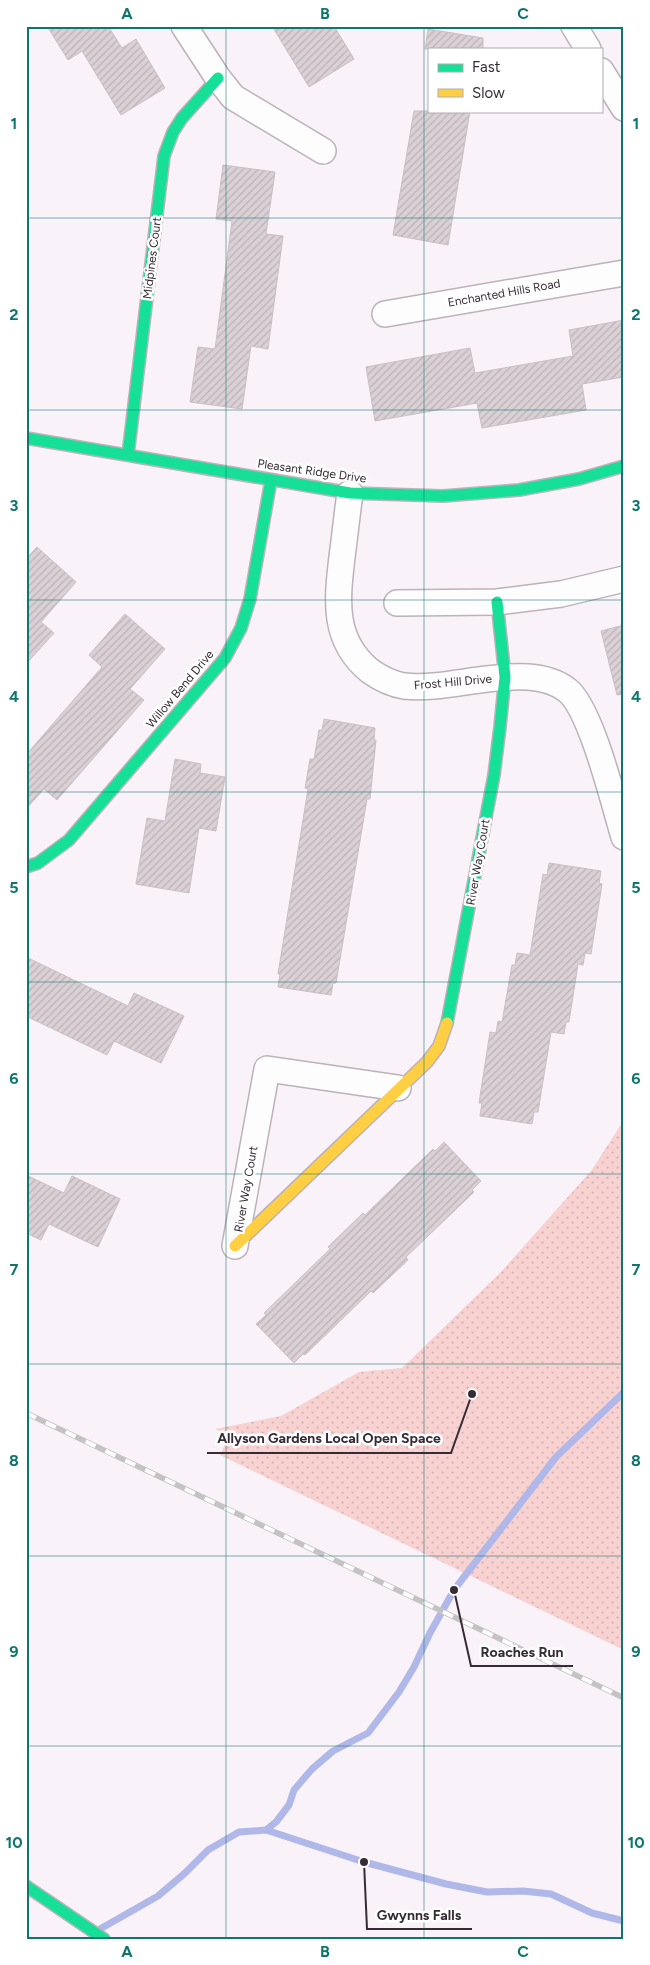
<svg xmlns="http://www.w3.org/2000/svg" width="650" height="1965" viewBox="0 0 650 1965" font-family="Figtree,sans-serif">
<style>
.park{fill:url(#park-dots)}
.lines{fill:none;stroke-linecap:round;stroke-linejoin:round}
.stream{stroke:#b0b8e9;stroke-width:7}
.building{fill:url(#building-hatch);stroke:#cabfc5}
.street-casing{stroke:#bbb2ba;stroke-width:28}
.fast-casing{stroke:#bbb2ba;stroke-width:14}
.slow-casing{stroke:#bbb2ba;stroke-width:14}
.street{stroke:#fefdfe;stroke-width:25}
.fast{stroke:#16e098;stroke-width:11}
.slow{stroke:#ffcf43;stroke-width:11}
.rail-casing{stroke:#c4c2c3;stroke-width:5.5}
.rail{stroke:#fff;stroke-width:4;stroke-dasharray:11;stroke-linecap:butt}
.grid{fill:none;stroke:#0f766e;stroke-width:1;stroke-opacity:0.55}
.labels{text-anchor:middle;stroke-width:5;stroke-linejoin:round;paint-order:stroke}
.street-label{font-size:12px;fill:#362c35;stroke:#fff}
.leader{fill:none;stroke:#362c35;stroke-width:2}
.callout-dot{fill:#362c35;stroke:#fff;stroke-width:2}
.callout-label{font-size:14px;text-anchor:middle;font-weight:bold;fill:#362c35;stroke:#fff;stroke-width:5;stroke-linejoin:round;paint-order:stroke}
.neatline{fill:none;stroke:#0f766e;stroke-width:2}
.grid-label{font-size:16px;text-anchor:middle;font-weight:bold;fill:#0f766e}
</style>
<defs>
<pattern id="park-dots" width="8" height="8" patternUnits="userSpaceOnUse" patternTransform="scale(1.25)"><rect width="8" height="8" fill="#f8d1d1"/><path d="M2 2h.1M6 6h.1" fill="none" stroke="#d5b4b4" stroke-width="1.8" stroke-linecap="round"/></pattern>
<pattern id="building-hatch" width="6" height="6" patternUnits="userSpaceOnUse" patternTransform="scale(1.25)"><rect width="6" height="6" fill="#dad0d5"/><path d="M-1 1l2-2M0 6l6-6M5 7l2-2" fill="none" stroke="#bcb3b7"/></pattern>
</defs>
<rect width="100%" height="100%" fill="#faf2f9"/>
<path class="park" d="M624 1120V1650L220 1455 229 1436 215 1429 281 1416 359 1372 402 1368 500 1273 591 1171Z"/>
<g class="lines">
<path class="stream" d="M266 1830 276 1822 289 1805 294 1790 312 1769 333 1751 368 1733 399 1692 414 1667 430 1633 454 1590 556 1457 624 1392
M100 1929 158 1896 184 1874 208 1850 239 1832 266 1830 364 1862 446 1884 487 1892 523 1891 551 1894 592 1913 624 1921"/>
</g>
<path class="building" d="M47 26H108L122 48 136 39 165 88 121 115 82 51 68 60Z
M272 26H334L354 59 309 87Z
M428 29 483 38V49H425Z
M414 111H470L448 245 393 235Z
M223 165 275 172 266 234 283 236 268 349 251 346 242 409 190 402 198 347 215 349 232 221 216 219Z
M624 320V377L582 384 586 410 482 428 477 403 375 421 366 367 470 348 475 373 573 356 569 330Z
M37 547 76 582 41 622 54 633 26 664V559Z
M125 614 165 649 130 689 144 700 57 800 44 789 26 809V755L102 667 89 655Z
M624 625V694L617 695 601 631Z
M324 719 375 728 374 740H376L370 799H367L336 983H333L331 995 278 987 280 974H278L308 789 305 788 310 759H314L319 730H322Z
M175 759 201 764 200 773 225 777 216 831 199 828 189 893 136 884 147 818 165 821Z
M549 863 601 871 599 883 602 884 591 954 585 953 583 965 578 964 569 1022H566L564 1034 551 1032 538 1112H534L532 1124 480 1116 482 1103H479L490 1032 496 1033 498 1021 502 1022 512 965H515L517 953 530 955 543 874 547 875Z
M26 957 128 1006 134 993 184 1016 161 1063 114 1041 107 1055 26 1016Z
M444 1142 481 1181 472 1190 474 1192 406 1257 408 1260 373 1293 371 1291 305 1355 303 1354 294 1363 256 1324 266 1315 264 1313 330 1249 328 1247 363 1213 365 1215 433 1149 435 1151Z
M26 1175 64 1193 72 1176 120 1199 98 1247 49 1224 41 1240 26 1233Z"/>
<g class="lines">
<defs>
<path id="street" d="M184 26 218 78 233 97 323 151
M574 26 588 49
M601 71 624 108
M385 314 624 273
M350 493C347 514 345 535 342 557 337 600 332 640 370 671 380 678 392 684 404 686 431 689 460 682 487 679 513 676 545 673 567 690 591 708 614 804 624 837
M397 603 497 602 561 594 624 579
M235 1246 267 1069 398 1088"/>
<path id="fast" d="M26 438 350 493 443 496 519 490 579 479 624 466
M128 455 164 156 173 132 182 118 218 78
M26 867 38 863 69 840 225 658 241 628 250 599 271 480
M447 1023 494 775 500 727 505 677 497 602
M26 1886 104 1939"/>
<path id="slow" d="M235 1246 427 1062 439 1046 447 1023"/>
</defs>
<use href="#street" class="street-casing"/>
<use href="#fast" class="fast-casing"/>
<use href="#slow" class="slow-casing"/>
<use href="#street" class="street"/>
<use href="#fast" class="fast"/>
<use href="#slow" class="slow"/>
<defs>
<path id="rail" d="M26 1413 624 1698"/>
</defs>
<use href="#rail" class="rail-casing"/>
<use href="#rail" class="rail"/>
</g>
<path class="grid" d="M226 26V1939M424 26V1939M26 218H624M26 410H624M26 600H624M26 792H624M26 982H624M26 1174H624M26 1364H624M26 1556H624M26 1746H624"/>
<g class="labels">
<g class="street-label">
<text transform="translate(152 258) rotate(-83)" y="4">Midpines Court</text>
<text transform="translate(504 293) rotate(-10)" y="4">Enchanted Hills Road</text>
<text transform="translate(312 471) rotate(8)" y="4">Pleasant Ridge Drive</text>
<text transform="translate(453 682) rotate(-5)" y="4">Frost Hill Drive</text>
<text transform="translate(180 689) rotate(-50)" y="4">Willow Bend Drive</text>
<text transform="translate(478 862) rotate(-80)" y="4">River Way Court</text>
<text transform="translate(246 1189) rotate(-80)" y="4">River Way Court</text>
</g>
</g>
<path class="leader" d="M472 1394L451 1453H207M454 1590L471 1666H573M364 1862L367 1929H472"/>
<g class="callout-dot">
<circle cx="472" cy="1394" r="5"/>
<circle cx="454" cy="1590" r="5"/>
<circle cx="364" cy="1862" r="5"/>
</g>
<g class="callout-label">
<text x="329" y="1443">Allyson Gardens Local Open Space</text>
<text x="522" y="1657">Roaches Run</text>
<text x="419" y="1920">Gwynns Falls</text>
</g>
<rect width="650" height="1965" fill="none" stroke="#ffffff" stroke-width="55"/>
<rect x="428" y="48" width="175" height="65" fill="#ffffff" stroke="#afabae"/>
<rect x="438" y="64" width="25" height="8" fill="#16e098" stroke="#afabae"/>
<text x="472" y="72" font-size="15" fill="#362c35">Fast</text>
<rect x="438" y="89" width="25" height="8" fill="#ffcf43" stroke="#afabae"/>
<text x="472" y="98" font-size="15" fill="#362c35">Slow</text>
<rect x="28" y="28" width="594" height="1910" class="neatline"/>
<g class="grid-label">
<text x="127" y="19">A</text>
<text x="325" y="19">B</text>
<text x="523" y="19">C</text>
<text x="14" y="129">1</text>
<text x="636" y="129">1</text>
<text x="14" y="320">2</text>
<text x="636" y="320">2</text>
<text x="14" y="511">3</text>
<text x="636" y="511">3</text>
<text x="14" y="702">4</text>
<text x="636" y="702">4</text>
<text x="14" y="893">5</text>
<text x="636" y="893">5</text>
<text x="14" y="1084">6</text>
<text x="636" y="1084">6</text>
<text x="14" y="1275">7</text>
<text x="636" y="1275">7</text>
<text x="14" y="1466">8</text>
<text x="636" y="1466">8</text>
<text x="14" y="1657">9</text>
<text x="636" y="1657">9</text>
<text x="14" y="1848">10</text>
<text x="636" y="1848">10</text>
<text x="127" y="1957">A</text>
<text x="325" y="1957">B</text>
<text x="523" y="1957">C</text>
</g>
</svg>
